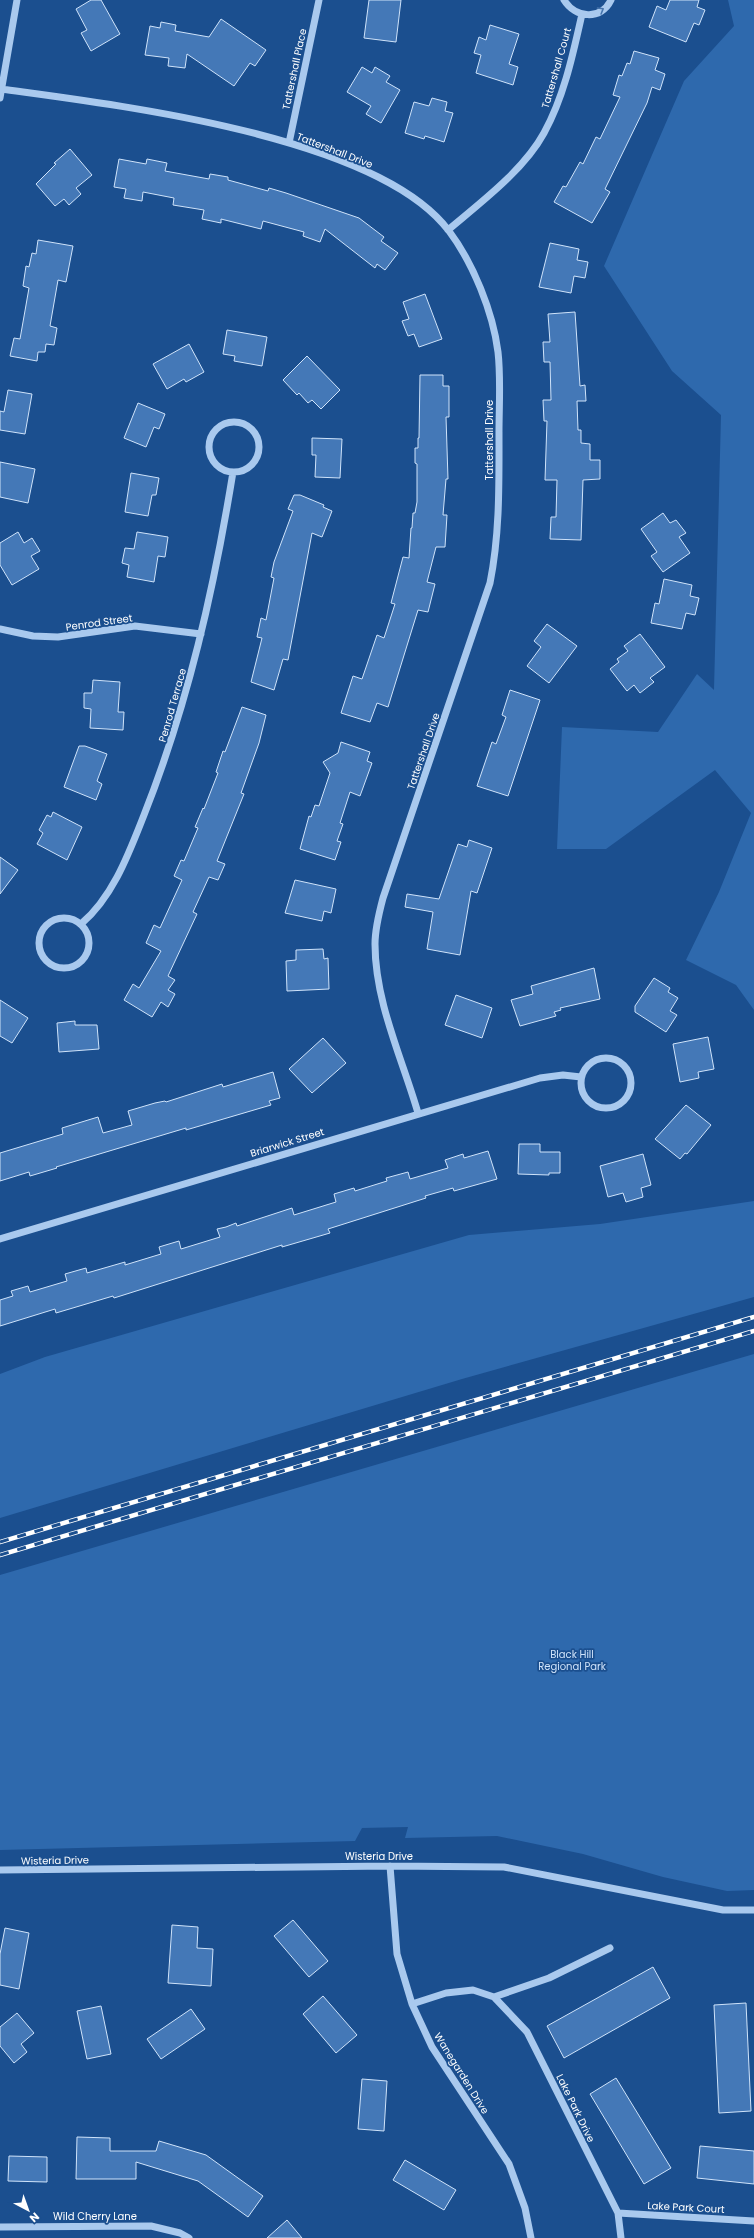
<svg xmlns="http://www.w3.org/2000/svg" width="754" height="2238" viewBox="0 0 754 2238" font-family="Poppins,sans-serif">
<style>
.green{fill:#2e69ad}
.building{fill:#4478b7;stroke:#cfe3fa}
.lines{fill:none;stroke-linecap:round;stroke-linejoin:round}
.minor{stroke:#a9c9ee;stroke-width:7}
.rail-casing{stroke:#fff;stroke-width:4.5}
.rail{stroke:#1b4f8f;stroke-width:3;stroke-dasharray:9;stroke-linecap:butt}
.oneway{stroke:#4674ac}
.labels{text-anchor:middle;stroke-width:3.5;stroke-linejoin:round;paint-order:stroke}
.street-label{font-size:10px;fill:#fff;stroke:#1b4f8f}
.park-label{font-size:10px;fill:#cfe3fa;stroke:#1b4f8f}
</style>
<rect width="100%" height="100%" fill="#1b4f8f"/>
<path class="green" d="M728 0H754V1010L736 985 686 960 719 892 751 813 715 770 606 849H557L562 727 658 732 697 674 714 690 721 415 672 371 604 266 684 81 734 26Z
M754 1201V1297L462 1379 0 1518V1374L45 1357 469 1235 600 1224Z
M754 1354V1890L727 1891 663 1877 583 1854 497 1836 405 1838 408 1827 362 1828 355 1841 0 1850V1575Z"/>
<path class="building" d="M91 0H101L120 34 91 51 81 33 87 30 76 9Z
M369 0H401L396 42 364 38Z
M670 0H699L697 7 705 10 699 25 694 23 686 42 649 27 657 6 666 10Z
M221 19 266 50 255 66 250 63 234 86 187 54 185 68 168 66 169 58 145 55 150 26 160 28 161 22 176 25 175 31 209 37Z
M490 25 519 34 509 64 518 67 513 85 476 73 481 55 474 53 479 37 486 40Z
M634 51 659 58 655 70 665 74 660 90 652 87 647 103 605 189 610 192 592 223 554 202 563 186 566 187 580 162 583 164 596 137 600 139 620 97 613 95 619 75 622 76 627 63 630 64Z
M362 67 372 73 375 67 390 76 386 82 400 90 381 123 366 114 371 106 347 92Z
M432 98 447 102 445 111 453 113 444 142 425 136 424 139 405 133 414 102 429 106Z
M70 149 92 175 76 188 81 194 69 205 64 199 55 206 36 184 56 164 54 163Z
M119 159 146 164 147 159 167 163 165 171 209 179 210 174 228 177V180L268 191 269 188 286 193 359 218 384 237 381 241 398 253 385 270 377 264 375 268 325 229 320 242 303 236 304 232 263 221 261 229 221 219V223L202 219 204 210 173 205 174 198 143 192 142 201 124 198 126 189 114 187Z
M38 240 73 246 66 282 58 280 50 326 57 328 54 345 46 344 45 352H38L37 361 10 356 14 338 20 339 29 288 23 286 26 266 29 267 32 253 36 254Z
M550 243 579 249 577 260 588 262 585 278 574 276 571 293 539 287Z
M425 294 442 339 419 347 414 334 408 336 402 321 409 319 403 302Z
M575 312 580 386 585 385 586 401H577L578 430H581V443L590 444V460H600V479L583 480 581 540 550 539 551 517H556L557 480H545L547 421H544L543 400H551L550 362H544L543 342H550L548 314Z
M227 330 267 337 262 366 234 361 235 356 223 354Z
M189 344 204 372 186 382 184 379 167 389 153 364Z
M307 356 340 390 321 409 312 400 308 403 299 393 297 395 283 380Z
M420 375H443V386H449V417H446L448 479H446L443 515H447L445 547H436L427 582 435 584 428 612 418 610 388 707 377 703 370 722 341 713 353 676 362 679 377 635 384 638 395 604 391 603 403 557 409 558 411 528H412L413 513H415L417 502V464L415 463V448H418V438H419Z
M8 390 32 394 25 434 0 430V411L4 412Z
M138 403 165 414 159 429 154 427 146 447 124 438Z
M312 438 342 439 340 478 315 477 316 455H312Z
M0 462 35 469 28 503 0 497Z
M131 473 159 478 156 495H152L148 516 125 512Z
M294 495H300L324 505 323 507 332 511 322 537 312 533 288 660 283 659 274 690 251 682 262 638 257 637 261 618 266 620 274 578 271 577 274 562 293 511 288 509Z
M663 513 670 523 676 520 686 533 679 537 690 553 663 572 651 556 657 552 641 529Z
M18 532 24 543 32 538 40 551 31 556 39 569 12 585 0 565V543Z
M137 532 168 537 165 557 158 556 154 582 127 577 129 565 122 563 125 548 134 549Z
M664 579 692 585 690 596 699 598 695 615 686 613 682 629 651 623 655 603 659 604Z
M547 624 577 646 549 683 527 666 541 647 534 641Z
M640 634 665 667 650 678 654 682 640 693 634 685 627 691 610 669 619 662 617 659 628 651 624 646Z
M93 680 120 682 118 712H124L123 730 90 728 91 709 84 708V693H92Z
M510 690 540 700 508 796 477 786 492 742 496 744 506 717 502 715Z
M242 707 266 715 259 743 241 793 244 794 217 861 225 864 218 880 209 877 193 912 197 914 168 976 175 980 168 990 175 994 168 1007 161 1002 152 1017 124 1000 133 984 139 988 161 951 146 943 154 925 160 928 182 880 174 876 181 860 184 861 198 828 195 827 203 808 204 809 218 773 216 772 223 751 225 752Z
M341 742 370 752 367 761 372 763 360 796 350 792 340 823 343 824 337 841 341 842 335 860 300 849 309 816 311 817 315 805 319 806 330 773 323 762 338 753Z
M79 746H85L107 754 97 781 102 784 96 800 64 787Z
M53 812 82 827 67 860 37 844 43 833 39 830 47 815 51 817Z
M469 840 492 848 477 893 471 891 460 955 427 949 433 912 405 907 407 894 439 899 458 844 467 847Z
M0 857 18 870 0 894Z
M295 880 336 889 331 913 324 911 322 921 285 913Z
M323 949 324 959 328 958 329 989 287 991 286 961 296 960V950Z
M594 968 600 999 560 1008 561 1010 554 1012 556 1016 520 1026 511 1000 533 994 531 986Z
M654 978 670 988 668 992 678 998 670 1011 677 1015 666 1032 635 1012V1006Z
M456 995 492 1008 482 1038 445 1025Z
M0 1000 28 1018 12 1043 0 1036Z
M75 1021V1025H97L99 1049 59 1052 57 1023Z
M708 1037 714 1069 698 1072 699 1078 680 1082 673 1044Z
M323 1038 346 1063 312 1093 289 1069Z
M273 1072 280 1098 269 1101 271 1105 186 1130V1128L56 1167 57 1168 30 1176 29 1172 0 1181V1153L63 1134 62 1128 98 1117 103 1133 132 1125 128 1111 155 1103 165 1101 166 1102 222 1084 223 1087Z
M686 1105 711 1125 687 1154 685 1153 680 1159 655 1139Z
M519 1144H540V1152H560V1173H549V1175L518 1174Z
M488 1151 497 1179 454 1191 453 1188 425 1196 426 1198 328 1229 330 1233 282 1247V1245L114 1298 113 1296 56 1313 55 1309 0 1326V1300L13 1296 11 1291 28 1286 30 1292 67 1281 65 1274 86 1268 87 1273 125 1262V1265L161 1254 159 1247 179 1241 181 1249 220 1237 217 1229 226 1227 236 1223 237 1226 292 1208 294 1215 336 1202 334 1194 354 1188 355 1191 387 1181 386 1178 408 1172 410 1179 448 1168 445 1160 463 1154 464 1158Z
M643 1154 651 1185 641 1188 643 1197 626 1202 623 1193 608 1197 600 1166Z
M293 1920 328 1961 309 1977 274 1936Z
M172 1925 198 1927 197 1948 213 1949 211 1986 168 1983Z
M5 1928 29 1933 19 1989 0 1985V1954Z
M653 1967 670 1998 564 2058 547 2026Z
M323 1996 357 2035 336 2053 303 2014Z
M746 2003 751 2111 719 2113 714 2005Z
M101 2006 111 2054 87 2059 77 2011Z
M191 2009 205 2029 161 2059 147 2039Z
M17 2013 34 2033 21 2044 27 2052 14 2063 0 2046V2027Z
M616 2078 671 2168 644 2184 590 2094Z
M362 2079 387 2081 384 2131 358 2129Z
M77 2137 110 2138V2151H156L159 2141 206 2155 263 2196 248 2217 198 2181 136 2162V2179H76Z
M700 2146 754 2151V2184L697 2178Z
M9 2156 47 2157V2182L8 2181Z
M405 2160 456 2190 444 2210 393 2180Z
M287 2220 302 2238H267Z"/>
<g class="lines">
<path class="minor" d="M564 0C575 18 601 21 611 0
M1 89C116 105 377 135 449 231 473 263 493 312 498 352 501 378 499 406 499 432 499 483 500 533 490 583L383 898C379 913 375 929 375 944 375 1002 402 1058 418 1113
M0 98 17 0
M289 143 319 0
M448 230C480 203 524 170 544 133 564 97 573 54 582 14
M209 447a25 25 0 1 1 50 0a25 25 0 1 1-50 0Z
M0 629 33 636 58 637 135 626 201 634
M39 943a25 25 0 1 1 50 0a25 25 0 1 1-50 0Z
M81 924C113 897 129 853 144 815 188 704 214 589 233 472
M581 1083a25 25 0 1 1 50 0a25 25 0 1 1-50 0Z
M0 1239 540 1078 563 1075 581 1077
M390 1866 397 1954 412 2004 432 2047 509 2164 525 2208 531 2238
M0 1870 390 1866 504 1867 723 1910H754
M494 1997 549 1978 610 1948
M412 2004 446 1993 473 1990 494 1997 527 2032 618 2213 621 2238
M618 2213 754 2221
M0 2227 151 2226 180 2233 189 2238"/>
<defs>
<path id="rail" d="M0 1542 754 1317
M0 1555 754 1331"/>
</defs>
<use href="#rail" class="rail-casing"/>
<use href="#rail" class="rail"/>
</g>
<defs><path id="oneway-chevron" d="M-2-3.5L2.5 0L-2 3.5" fill="none" stroke-width="1.6" stroke-linecap="round" stroke-linejoin="round"/></defs>
<use class="oneway" href="#oneway-chevron" transform="translate(601 10) rotate(-31)"/>
<g class="labels">
<g class="street-label">
<text transform="translate(556 68) rotate(-74)" y="4">Tattershall Court</text>
<text transform="translate(294 69) rotate(-78)" y="4">Tattershall Place</text>
<text transform="translate(335 150) rotate(21)" y="4">Tattershall Drive</text>
<text transform="translate(489 440) rotate(-90)" y="4">Tattershall Drive</text>
<text transform="translate(99 622) rotate(-8)" y="4">Penrod Street</text>
<text transform="translate(172 705) rotate(-74)" y="4">Penrod Terrace</text>
<text transform="translate(423 751) rotate(-71)" y="4">Tattershall Drive</text>
<text transform="translate(287 1142) rotate(-17)" y="4">Briarwick Street</text>
<text x="379" y="1860">Wisteria Drive</text>
<text transform="translate(55 1860) rotate(-1)" y="4">Wisteria Drive</text>
<text transform="translate(462 2073) rotate(58)" y="4">Wanegarden Drive</text>
<text transform="translate(576 2108) rotate(64)" y="4">Lake Park Drive</text>
<text transform="translate(686 2207) rotate(3)" y="4">Lake Park Court</text>
<text x="95" y="2220">Wild Cherry Lane</text>
</g>
<g class="park-label">
<text x="572" y="1658">Black Hill<tspan x="572" dy="12">Regional Park</tspan></text>
</g>
</g>
<g transform="translate(28 2210) rotate(139)" stroke="#1b4f8f" stroke-width="3" paint-order="stroke">
<path d="M0-3L7 15L0 10L-7 15Z" fill="#ffffff"/>
<text y="-6" font-size="11" font-weight="bold" text-anchor="middle" fill="#ffffff">N</text>
</g>
</svg>
